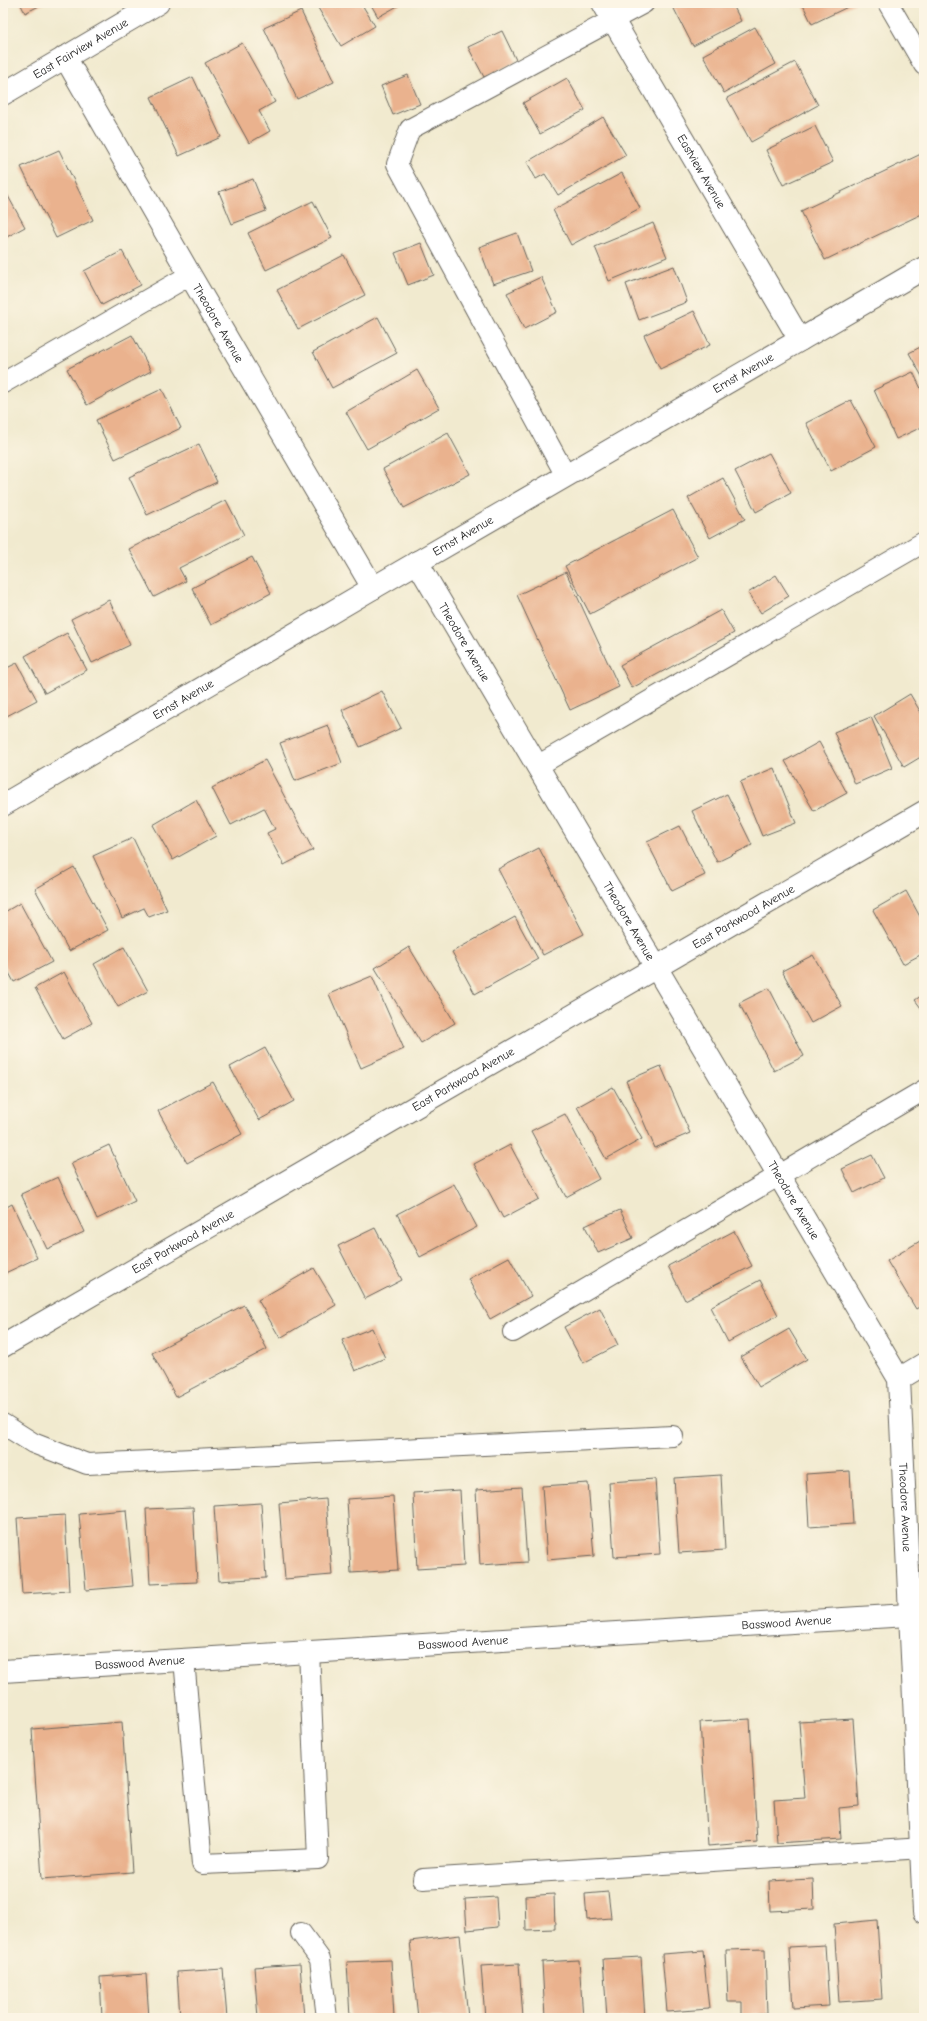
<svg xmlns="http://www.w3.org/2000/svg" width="927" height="2021" viewBox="0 0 927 2021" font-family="'Comic Neue',sans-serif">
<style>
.building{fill:#eab28e}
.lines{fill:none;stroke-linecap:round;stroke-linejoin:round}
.service-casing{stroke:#67645b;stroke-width:22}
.minor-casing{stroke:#67645b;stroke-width:24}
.service{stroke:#fff;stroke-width:20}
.minor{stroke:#fff;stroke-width:22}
.labels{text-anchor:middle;stroke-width:3;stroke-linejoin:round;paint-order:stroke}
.street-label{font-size:12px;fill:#1c1c1c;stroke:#fcf5e5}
</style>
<rect width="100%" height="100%" fill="#fcf5e5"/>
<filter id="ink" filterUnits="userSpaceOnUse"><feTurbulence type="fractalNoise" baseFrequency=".025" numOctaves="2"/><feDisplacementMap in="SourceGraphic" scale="8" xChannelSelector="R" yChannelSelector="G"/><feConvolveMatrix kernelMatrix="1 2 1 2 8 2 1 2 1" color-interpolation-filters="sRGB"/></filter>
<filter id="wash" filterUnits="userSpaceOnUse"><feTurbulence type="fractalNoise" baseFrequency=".012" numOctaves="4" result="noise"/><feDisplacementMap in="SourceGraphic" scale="16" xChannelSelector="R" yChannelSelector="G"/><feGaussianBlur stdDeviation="0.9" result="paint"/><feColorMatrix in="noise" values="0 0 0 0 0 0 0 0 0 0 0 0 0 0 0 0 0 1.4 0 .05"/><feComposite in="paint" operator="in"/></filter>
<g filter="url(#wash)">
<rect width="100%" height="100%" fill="#f1eacf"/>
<g id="blocks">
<path class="building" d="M20 3H45L25 13Z
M315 3H361L375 26 341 46Z
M370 3H403L378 17Z
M676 3H732L741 21 693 46 672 5Z
M802 3H856L812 24Z
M301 11 334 82 297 99 264 28Z
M755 27 776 64 724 93 703 55Z
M502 31 517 62 484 77 468 47Z
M242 43 275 102 259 111 270 131 249 143 205 63Z
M795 62 818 105 751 142 727 98Z
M408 75 420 104 393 115 381 86Z
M193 77 221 137 179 156 151 97Z
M567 78 585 110 540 134 523 103Z
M603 117 626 155 558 195 545 174 536 179 527 162Z
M815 126 833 162 783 185 766 150Z
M59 150 93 220 56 238 21 167Z
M921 154 924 159V213L825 260 801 211Z
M622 173 640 208 571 245 553 210Z
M253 179 266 211 232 224 219 192Z
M3 187 25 227 3 239Z
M313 201 332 238 266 270 248 233Z
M653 223 667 257 609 281 595 247Z
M517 233 531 271 493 284 479 247Z
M421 243 434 275 408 285 395 253Z
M122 251 141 285 102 305 84 271Z
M344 255 365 295 298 329 277 290Z
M674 266 687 302 639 320 626 284Z
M541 277 557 312 524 329 507 293Z
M694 311 710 345 660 369 644 335Z
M378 317 397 353 332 388 313 352Z
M132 335 151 371 87 405 67 369Z
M924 345V380L909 353Z
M417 370 439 408 367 449 346 412Z
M913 372 924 395V426L896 439 874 390Z
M162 389 181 428 115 459 96 420Z
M851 400 876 447 831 471 806 423Z
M448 433 470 474 404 508 383 469Z
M199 444 217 482 147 515 129 477Z
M769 453 791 493 756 512 735 471Z
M723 478 745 519 710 538 688 498Z
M226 500 244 535 179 568 186 581 154 597 129 549Z
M673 510 698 557 590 614 565 566Z
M252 557 271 593 211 625 192 588Z
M566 572 619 687 570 710 517 595Z
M776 575 789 596 761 613 748 593Z
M109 600 130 645 92 663 71 619Z
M721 610 734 633 632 688 620 665Z
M67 633 87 670 45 693 25 656Z
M17 663 37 700 3 718V670Z
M382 691 401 728 360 747 342 710Z
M910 694 924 718V755L904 767 874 716Z
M871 717 892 768 855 784 834 732Z
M328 725 342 763 295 781 280 743Z
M819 742 847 793 814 811 785 761Z
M265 760 313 850 284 865 267 833 275 829 264 808 231 825 212 788Z
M774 768 796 823 762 836 740 782Z
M727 794 752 845 717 862 692 811Z
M196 800 216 836 173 860 153 825Z
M680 826 705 875 672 891 647 842Z
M133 838 167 910 149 917 144 908 122 918 93 856Z
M539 848 584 934 543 955 498 869Z
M74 867 108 930 69 951 35 889Z
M906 891 924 924V953L903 964 873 910Z
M20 903 52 962 14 982 3 962V913Z
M515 917 538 959 475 994 452 952Z
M124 947 148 991 118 1007 94 964Z
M409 947 455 1023 421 1043 375 968Z
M813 955 842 1006 811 1023 782 971Z
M64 972 92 1023 63 1039 35 988Z
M372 976 404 1049 361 1068 329 994Z
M769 988 804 1056 774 1071 739 1003Z
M924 994V1012L915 1000Z
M265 1048 294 1101 259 1120 230 1067Z
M661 1066 690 1133 655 1148 626 1081Z
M213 1082 242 1134 187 1163 158 1111Z
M613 1087 642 1139 606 1159 577 1107Z
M565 1114 599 1179 566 1197 531 1131Z
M109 1145 135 1201 97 1219 71 1163Z
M510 1145 539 1199 503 1218 474 1164Z
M872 1155 884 1178 854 1193 842 1169Z
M58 1177 84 1232 47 1249 21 1194Z
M454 1184 477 1227 420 1257 397 1214Z
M12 1204 37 1258 3 1274V1209Z
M620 1210 633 1238 598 1253 585 1226Z
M375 1228 402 1280 365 1299 338 1246Z
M734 1231 752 1266 685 1300 668 1266Z
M920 1241 924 1246V1304L916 1309 887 1261Z
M509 1257 531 1296 490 1319 468 1279Z
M314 1268 336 1305 280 1338 258 1300Z
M760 1280 778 1315 728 1342 710 1307Z
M244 1305 267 1349 176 1397 152 1353Z
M600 1308 618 1345 583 1363 564 1327Z
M372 1328 385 1358 355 1371 342 1340Z
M789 1329 807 1359 759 1387 741 1357Z
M850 1471 853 1524 809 1527 806 1474Z
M721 1475 725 1550 679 1553 674 1478Z
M655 1479 660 1554 614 1557 609 1482Z
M588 1483 594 1556 547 1560 542 1486Z
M522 1487 527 1562 480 1565 476 1490Z
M460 1490 464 1566 417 1569 413 1493Z
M393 1496 398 1570 351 1573 347 1499Z
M326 1499 332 1575 285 1579 279 1503Z
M261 1503 266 1578 219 1581 214 1506Z
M193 1507 197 1582 150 1584 146 1509Z
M126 1510 133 1586 86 1590 79 1514Z
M65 1515 69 1591 22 1594 17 1518Z
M750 1719 757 1842 708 1846 700 1722Z
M853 1719 859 1806 839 1808 841 1839 777 1843 774 1800 805 1798 799 1722Z
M122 1722 132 1872 42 1879 32 1729Z
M813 1879 814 1909 770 1911 769 1881Z
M608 1892 611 1918 587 1920 585 1894Z
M554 1894 555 1929 526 1930 525 1896Z
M496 1897 498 1927 467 1930 465 1899Z
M877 1920 882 1999 839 2002 834 1924Z
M460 1935 468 2018H418L410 1941Z
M825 1945 829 2006 793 2008 789 1947Z
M765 1949 767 2014 742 2015V2002H728L726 1950Z
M703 1951 709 2009 667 2012 662 1954Z
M641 1957 645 2018H607L603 1959Z
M391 1960 394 2018H350L347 1962Z
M579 1960 583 2018H545L542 1962Z
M300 1964 304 2018H258L254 1967Z
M519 1964 523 2018H485L481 1966Z
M223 1969 227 2018H180L177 1972Z
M146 1974 149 2018H102L100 1977Z"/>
</g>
</g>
<g filter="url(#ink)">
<use href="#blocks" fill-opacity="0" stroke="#67645b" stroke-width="1"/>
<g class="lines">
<defs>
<path id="service" d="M888 3 924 65
M3 383 190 275
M566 476 397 164 410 129 644 3
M537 766 924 542
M513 1332 924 1090
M3 1424 33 1443 87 1464 673 1436
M184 1659 202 1864 318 1859 309 1651
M423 1879 924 1848
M301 1933 320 1959 327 2018"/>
<g id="minor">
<path id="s1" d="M603 3 800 340"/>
<path id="s2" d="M65 57 190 275 373 588"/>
<path id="s3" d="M3 94 158 3"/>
<path id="s4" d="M417 562 899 1379 924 1912"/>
<path id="s5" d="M3 805 373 588 924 268"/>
<path id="s6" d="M3 1346 924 812"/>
<path d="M899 1379 924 1364"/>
<path id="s7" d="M3 1671 924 1614"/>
</g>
</defs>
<use href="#service" class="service-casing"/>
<use href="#minor" class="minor-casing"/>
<use href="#service" class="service"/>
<use href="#minor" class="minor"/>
</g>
</g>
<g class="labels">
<g class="street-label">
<text dy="4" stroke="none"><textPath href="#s3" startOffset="90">East Fairview Avenue</textPath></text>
<text dy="4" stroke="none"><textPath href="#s1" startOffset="195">Eastview Avenue</textPath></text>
<text dy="4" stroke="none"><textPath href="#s2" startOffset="307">Theodore Avenue</textPath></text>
<text dy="4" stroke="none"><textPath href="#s5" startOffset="857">Ernst Avenue</textPath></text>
<text dy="4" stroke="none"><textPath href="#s5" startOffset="533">Ernst Avenue</textPath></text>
<text dy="4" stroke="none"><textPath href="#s4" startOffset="93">Theodore Avenue</textPath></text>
<text dy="4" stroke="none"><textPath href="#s5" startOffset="209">Ernst Avenue</textPath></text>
<text dy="4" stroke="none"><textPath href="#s6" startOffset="856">East Parkwood Avenue</textPath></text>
<text dy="4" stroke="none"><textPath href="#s4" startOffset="417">Theodore Avenue</textPath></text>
<text dy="4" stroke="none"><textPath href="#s6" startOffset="532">East Parkwood Avenue</textPath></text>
<text dy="4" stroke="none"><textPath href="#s4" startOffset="741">Theodore Avenue</textPath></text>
<text dy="4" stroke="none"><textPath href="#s6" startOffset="208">East Parkwood Avenue</textPath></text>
<text dy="4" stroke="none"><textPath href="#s4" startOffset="1077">Theodore Avenue</textPath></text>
<text dy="4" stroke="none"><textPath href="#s7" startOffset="785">Basswood Avenue</textPath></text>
<text dy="4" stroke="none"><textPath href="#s7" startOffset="461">Basswood Avenue</textPath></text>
<text dy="4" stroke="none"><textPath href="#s7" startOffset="137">Basswood Avenue</textPath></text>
</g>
</g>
<rect width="927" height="2021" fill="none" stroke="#fcf5e5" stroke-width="16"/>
</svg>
